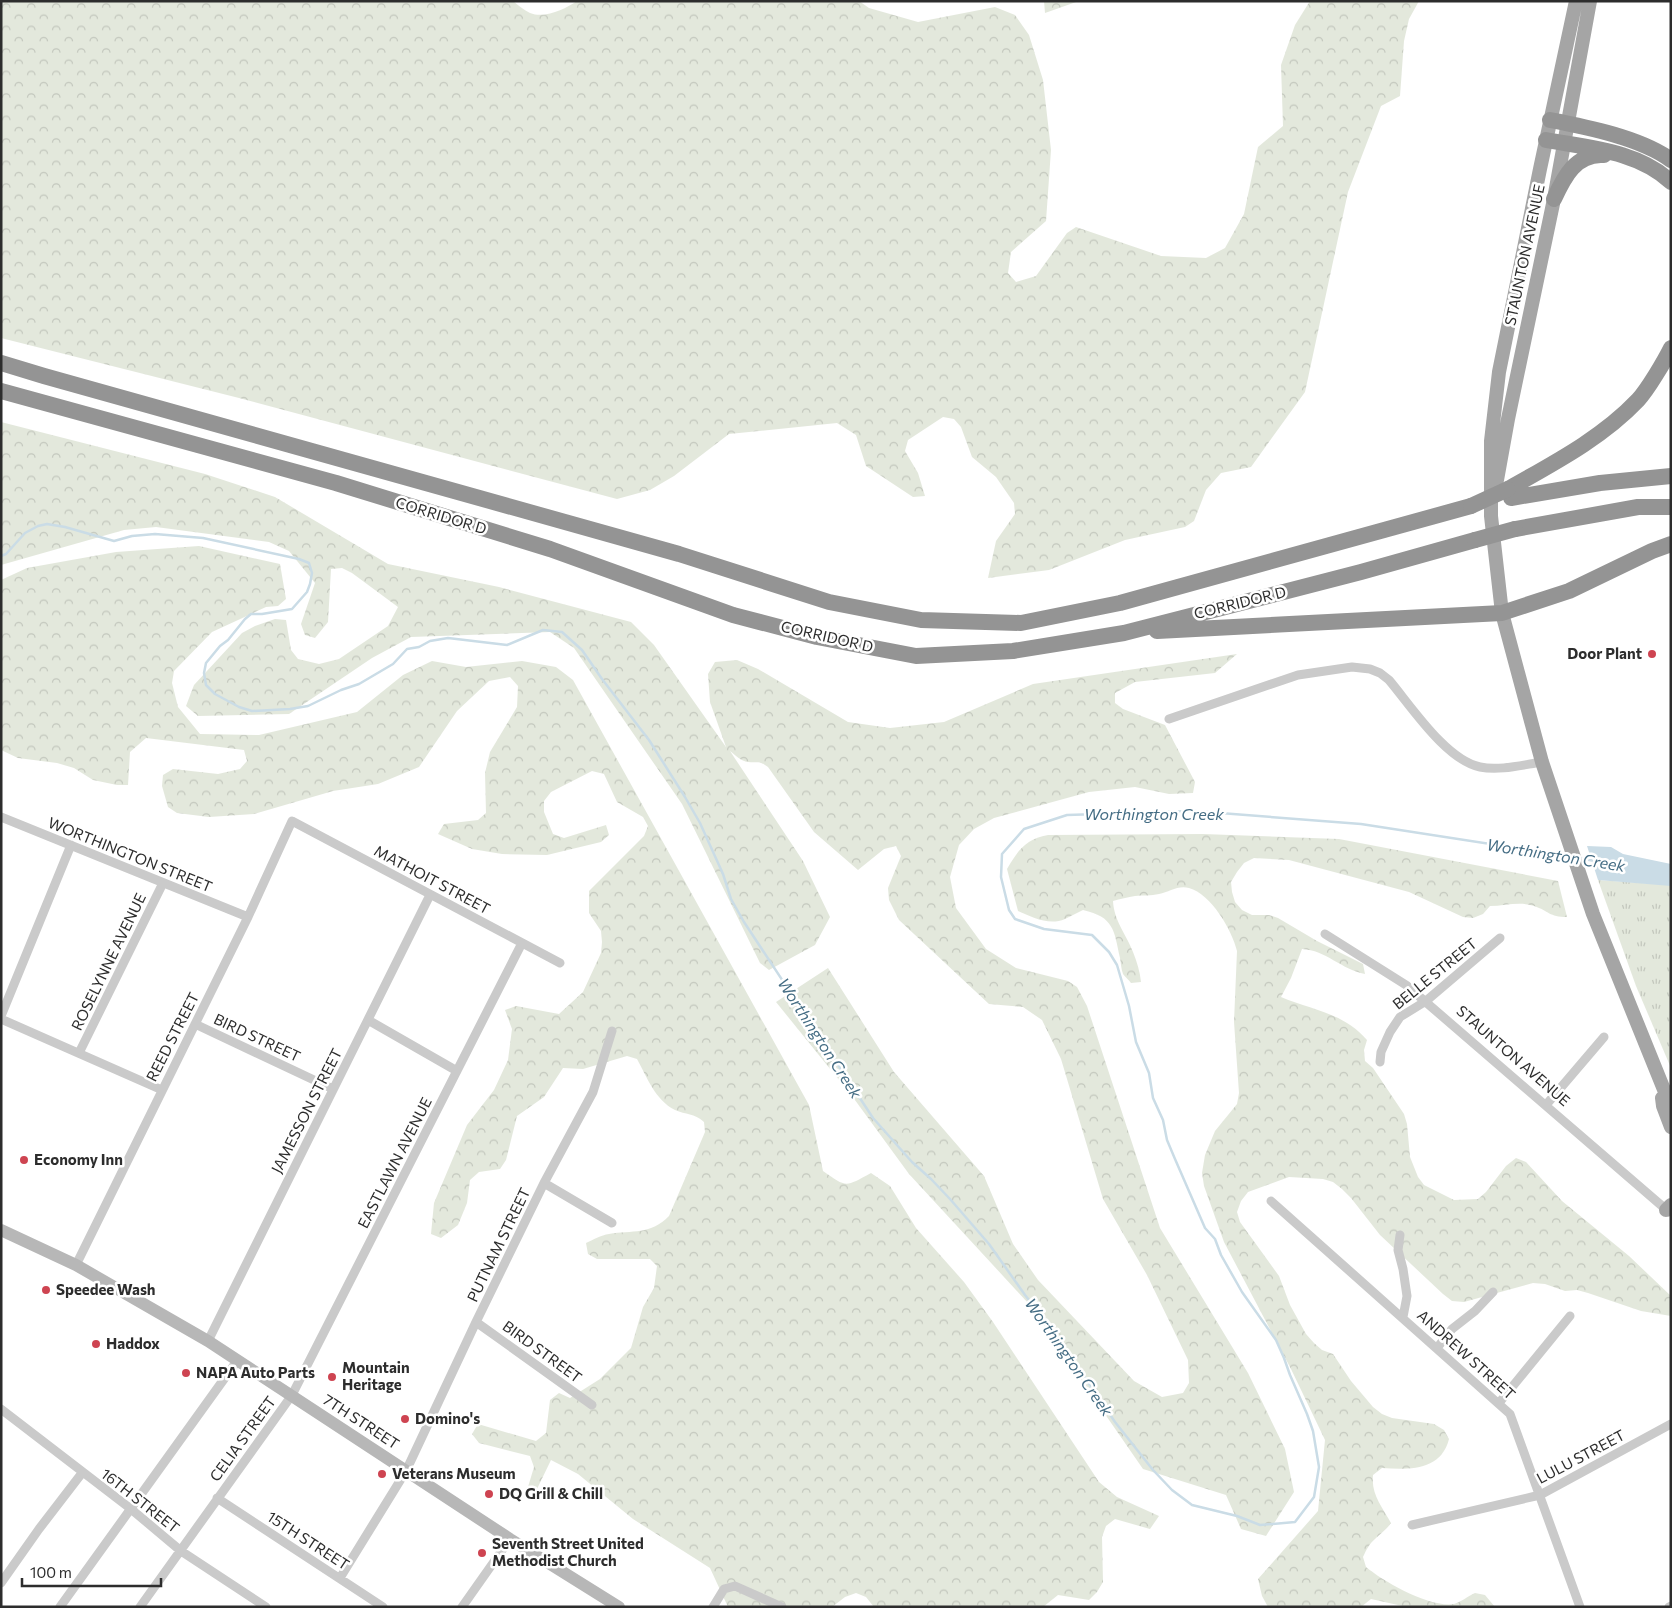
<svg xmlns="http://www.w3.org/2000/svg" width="1672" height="1608" viewBox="0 0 1672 1608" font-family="Commissioner,sans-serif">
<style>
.forest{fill:url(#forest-crowns)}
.park{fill:url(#park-tufts)}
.water{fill:#cadce6}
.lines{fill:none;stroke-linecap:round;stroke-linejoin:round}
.stream{stroke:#cadce6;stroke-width:2.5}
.minor{stroke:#cacaca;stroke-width:9}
.secondary{stroke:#b7b7b7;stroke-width:12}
.primary{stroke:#a5a5a5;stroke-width:14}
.motorway{stroke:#949494;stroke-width:16}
.motorway-bridge{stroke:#949494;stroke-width:16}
.poi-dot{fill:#ce4451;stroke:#fff;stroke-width:2}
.labels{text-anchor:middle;stroke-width:5;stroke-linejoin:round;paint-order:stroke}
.street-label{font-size:15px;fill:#2d2d2d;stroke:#fff}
.poi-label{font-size:15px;font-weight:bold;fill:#2d2d2d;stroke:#fff;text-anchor:start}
.water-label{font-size:16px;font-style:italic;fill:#456d84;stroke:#fff}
</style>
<defs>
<pattern id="forest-crowns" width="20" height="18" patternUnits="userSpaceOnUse" patternTransform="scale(1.25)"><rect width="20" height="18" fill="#e3e8dc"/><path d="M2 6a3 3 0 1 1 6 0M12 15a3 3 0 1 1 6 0" fill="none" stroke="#c3c7bd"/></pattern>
<pattern id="park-tufts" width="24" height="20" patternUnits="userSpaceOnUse" patternTransform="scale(1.25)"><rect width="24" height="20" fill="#e3e8dc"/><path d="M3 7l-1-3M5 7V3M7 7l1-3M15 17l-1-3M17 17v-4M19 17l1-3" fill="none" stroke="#c3c7bd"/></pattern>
</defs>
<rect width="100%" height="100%" fill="#fff"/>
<path class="forest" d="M1 1H513C518 5 524 10 530 13 545 19 565 9 577 1H859L869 8 918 22 995 7 1015 15 1029 35 1043 80 1051 150 1046 221 1011 252 1008 273 1016 282 1036 276 1067 233 1076 227 1161 256 1206 258 1225 248 1244 214 1258 147 1283 126 1281 65 1295 25 1310 1H1419L1409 19 1404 41 1400 96 1381 106 1348 192 1305 392 1251 467 1221 473 1206 490 1194 521 1185 527 1125 540 1049 570 988 578 996 541 1015 514 1014 503 996 477 972 457 961 427 954 419 943 417 908 440 905 451 918 473 925 496 913 497 866 466 856 435 837 423 729 434 674 476 650 490 617 499 239 398 1 338Z
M1044 1H1079L1045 13Z
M1 422 205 474 275 497 388 564 499 587 631 622 654 645 726 747 710 702 708 674 715 662 737 660 758 669 848 722 890 728 944 722 1033 684 1237 654 1215 673 1135 682 1115 693V703L1123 709 1165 725 1195 782 1193 793 1169 794 1135 787 1089 792 994 818 974 829 959 845 950 877 956 908 986 949 1016 968 1068 981 1077 987 1087 1006 1160 1228 1248 1373 1285 1449 1294 1492 1266 1536 1241 1529 1226 1495 1143 1469 1028 1303 909 1174 852 1096 776 1002 828 968 894 1072 984 1176 1013 1244 1038 1280 1134 1381 1162 1397 1183 1393 1189 1383 1188 1360 1147 1275 1103 1199 1061 1059 1042 1020 1023 1007 989 1004 899 920 889 900 888 888 901 856 896 846 884 849 858 870 814 832 768 767C758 760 759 763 748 762 741 761 735 755 730 751L803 861 830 917 815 945 769 970 760 963 682 804 574 648 550 632 411 637 372 658 289 714 198 716 186 706 194 685 242 633 255 626 275 619 286 620 291 650 298 659 319 664 339 659 388 626 398 607 352 573 342 568 331 569 328 622 315 638 305 635 301 624 315 583 289 551 269 542 156 527 124 530 1 565Z
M199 546 280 564 286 599 278 606 266 607 212 632 174 671 172 683 178 707 200 734 259 735 357 712 403 675 432 661 466 667 522 661 556 667 573 680 809 1105 823 1171C847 1188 845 1187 871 1173L890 1186 916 1228 964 1282 993 1322 1099 1482 1117 1497 1159 1516 1150 1529 1115 1519 1106 1526 1102 1537 1103 1582 1097 1592 1089 1600 1058 1595 1043 1607H874L866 1597 856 1593 845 1597 832 1607H728L710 1568 633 1519 578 1474 551 1460 537 1489 528 1487 534 1467 530 1456 479 1443 472 1434 478 1424 536 1441 546 1433 550 1400 559 1393 570 1398 600 1379 631 1348 643 1307 654 1288 657 1266 650 1259H597L588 1254 586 1243C593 1240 601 1235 609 1234 632 1230 651 1235 669 1216L705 1132 704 1122C694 1113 686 1115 675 1110 655 1100 647 1077 637 1059L627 1056 583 1069 563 1068 544 1097 517 1116 506 1160 500 1169 479 1172 470 1180 467 1203 458 1225 441 1238 431 1234 434 1203 467 1125 494 1090 508 1060 512 1029 505 1010 516 1006 559 1014 583 992 601 953 602 942 601 931 589 913V891L644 836 648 826 643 817 617 802 604 774 592 771 551 792 544 801V812L553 834 564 838 606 825 609 835 601 842 547 855 502 854 472 849 438 834 444 824 478 820 486 813 485 773 490 752 517 707 518 686 510 677 489 681 457 711 419 767 378 784 333 791 254 814 209 817 177 813 168 807 162 786 163 775 173 769 218 774 240 769 247 761 244 750 146 738 130 752 128 785H117L93 780 74 768 57 763 18 758 1 750V580L27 568 116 552Z
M1203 834 1339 839 1558 881 1567 917C1549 917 1549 911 1534 906 1520 901 1505 906 1490 906L1483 914 1473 918 1463 917 1409 892 1289 860 1254 858 1244 863 1237 872 1231 882 1232 892 1235 902 1242 910 1252 915H1269L1278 918 1317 941 1363 964 1365 974C1342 970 1326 950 1302 949L1291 978 1281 997C1312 1010 1344 1013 1367 1040L1364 1050 1365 1061 1373 1068 1404 1114 1407 1124 1410 1157 1418 1177 1424 1185 1454 1200 1478 1199 1486 1192 1506 1166 1516 1158 1526 1162 1562 1201 1629 1256 1671 1296V1316L1641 1311 1588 1293 1577 1290 1565 1291 1545 1284 1533 1283 1464 1302 1452 1301 1443 1294 1380 1235 1351 1198 1342 1189 1333 1182 1323 1179 1289 1177 1248 1192 1241 1201 1237 1212 1240 1222 1279 1276 1290 1305 1306 1334 1314 1343 1322 1350 1333 1354 1351 1381 1373 1407 1382 1414 1392 1418 1434 1424 1444 1430 1449 1439C1441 1471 1408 1470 1382 1468L1373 1475C1371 1495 1382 1506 1391 1523 1386 1530 1381 1533 1375 1539 1370 1543 1366 1550 1363 1557L1366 1567C1384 1582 1430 1608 1454 1604 1461 1602 1468 1596 1475 1593L1485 1595 1495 1607H1407L1371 1599 1361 1607H1268L1262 1596 1258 1579 1318 1511 1325 1440 1291 1369 1224 1242 1204 1186 1202 1173 1205 1155 1215 1131 1237 1104 1239 1093 1234 1022 1237 951C1232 930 1211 894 1189 888 1178 885 1169 892 1159 894 1151 896 1143 895 1135 896 1128 897 1120 899 1113 901 1114 921 1126 934 1133 952 1137 962 1140 972 1141 982L1131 983C1129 980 1125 977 1123 974 1121 969 1121 963 1120 958 1114 930 1114 917 1083 910 1077 913 1071 916 1065 919 1049 926 1032 917 1018 911L1007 869C1018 850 1026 839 1048 835Z"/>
<path class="park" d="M1598 880 1671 885V1068L1636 986Z"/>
<path class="water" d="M1587 846 1611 847 1623 854 1671 864V886L1598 880Z"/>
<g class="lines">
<path class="stream" d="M1 556 6 554 25 533 38 526 47 524 65 527 114 541 132 536 155 534 203 538 299 559 309 563 312 573 310 584 307 592 292 609 262 614H251L245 619 228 640 220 646 206 663 204 673 206 685 215 694 239 707 252 711 290 709 308 706 341 690 359 684 393 664 407 649 419 647 430 641 448 638 507 645 543 630 562 632 582 650 602 679 649 740 685 797 700 823 723 874 731 899 744 922 873 1118 912 1162 931 1179 950 1199 989 1244 1025 1295 1049 1325 1115 1422 1153 1470 1172 1490 1192 1505 1237 1516 1260 1525 1295 1522 1314 1497 1319 1467 1313 1431 1307 1414 1290 1375 1284 1358 1276 1340 1242 1292 1221 1255 1215 1239 1205 1228 1175 1159 1167 1140 1163 1120 1153 1098 1149 1073 1136 1042 1129 1006 1117 965 1109 952 1092 935 1044 929 1015 919 1009 910 1001 877 1002 854 1024 829 1067 815 1194 811 1361 824 1568 856
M1578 858 1595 861"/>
<path class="minor" d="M1169 719 1298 675 1352 667 1370 669 1380 673 1389 680C1411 706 1446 760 1480 767 1499 771 1522 765 1542 762
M1 817 248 917
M1325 934 1406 985 1669 1212
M1 1016 71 845
M1 1019 162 1090
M368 1020 457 1071
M195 1024 333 1089
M79 1053 163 883
M1380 1062 1381 1052 1390 1032 1400 1017 1426 1001 1500 938
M1546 1105 1604 1037
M544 1183 612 1223
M1271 1201 1510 1414 1580 1607
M1400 1235 1398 1250 1403 1269 1407 1296 1403 1317
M76 1265 248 917 292 821 560 963
M476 1322 592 1405
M208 1341 430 895
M1437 1348 1452 1329 1475 1311 1493 1292
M1499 1403 1570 1316
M1 1409 131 1509 181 1551 266 1607
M217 1498 383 1607
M1412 1525 1540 1495 1671 1424
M340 1578 406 1471 476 1322 544 1183 593 1092 612 1031
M1 1583 39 1529 82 1473
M60 1607 237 1361
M140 1607 292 1395 522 943
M462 1607 510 1539
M713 1607 724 1589 735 1586 782 1607
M1669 1607 1671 1606"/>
<path class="secondary" d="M1 1230 76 1265 208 1341 510 1539 619 1607"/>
<path class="primary" d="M1576 1 1540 169 1499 372 1491 441V516L1502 613 1542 762 1593 914 1671 1107
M1497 480 1508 419 1554 199 1590 1
M1662 1098 1663 1106 1671 1127
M1666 1210 1671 1205"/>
<path class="motorway" d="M1550 120C1587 127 1641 138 1671 160
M1546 140C1589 148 1638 151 1671 182
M1554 199C1564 177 1576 153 1604 155
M1 363 44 376 679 554 829 602 921 620 1021 623 1120 603 1471 506
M1 391 336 483 550 549 733 615 817 637 916 656 1013 651 1124 633 1361 572 1475 540
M1508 489C1554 463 1602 438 1638 400 1648 389 1664 362 1671 348
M1511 498 1600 483 1671 476
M1515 529 1638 507H1671
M1157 631 1502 613 1569 591 1652 551 1671 544"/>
<path class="motorway-bridge" d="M1471 506 1508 489
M1475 540 1515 529"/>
</g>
<g class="poi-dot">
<circle cx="1652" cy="654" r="5"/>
<circle cx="24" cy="1160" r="5"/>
<circle cx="46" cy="1290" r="5"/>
<circle cx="96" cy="1344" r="5"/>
<circle cx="186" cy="1373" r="5"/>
<circle cx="332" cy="1377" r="5"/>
<circle cx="405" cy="1419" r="5"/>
<circle cx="382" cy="1474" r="5"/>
<circle cx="489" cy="1494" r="5"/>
<circle cx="482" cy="1553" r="5"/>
</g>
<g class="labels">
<g class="street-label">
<text transform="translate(1525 255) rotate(-78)" y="5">STAUNTON AVENUE</text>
<text transform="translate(441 516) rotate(17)" y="5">CORRIDOR D</text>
<text transform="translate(1240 603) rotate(-14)" y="5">CORRIDOR D</text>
<text transform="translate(827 637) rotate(13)" y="5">CORRIDOR D</text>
<text transform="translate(130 855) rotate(22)" y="5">WORTHINGTON STREET</text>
<text transform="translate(432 880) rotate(28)" y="5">MATHOIT STREET</text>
<text transform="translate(109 962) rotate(-64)" y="5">ROSELYNNE AVENUE</text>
<text transform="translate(1435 974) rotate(-39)" y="5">BELLE STREET</text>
<text transform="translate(173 1037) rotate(-63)" y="5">REED STREET</text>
<text transform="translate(257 1038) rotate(25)" y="5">BIRD STREET</text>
<text transform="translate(1513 1056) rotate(41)" y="5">STAUNTON AVENUE</text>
<text transform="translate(307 1111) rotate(-63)" y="5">JAMESSON STREET</text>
<text transform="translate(395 1163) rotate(-63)" y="5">EASTLAWN AVENUE</text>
<text transform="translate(499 1245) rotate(-64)" y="5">PUTNAM STREET</text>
<text transform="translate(542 1352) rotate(36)" y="5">BIRD STREET</text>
<text transform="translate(1466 1355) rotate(42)" y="5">ANDREW STREET</text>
<text transform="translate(361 1422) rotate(33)" y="5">7TH STREET</text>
<text transform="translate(243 1439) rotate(-54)" y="5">CELIA STREET</text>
<text transform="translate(1581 1457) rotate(-28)" y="5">LULU STREET</text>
<text transform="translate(140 1501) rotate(38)" y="5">16TH STREET</text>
<text transform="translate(308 1541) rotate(33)" y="5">15TH STREET</text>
</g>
<g class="poi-label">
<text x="1642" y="659" text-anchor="end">Door Plant</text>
<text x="34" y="1165">Economy Inn</text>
<text x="56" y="1295">Speedee Wash</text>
<text x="106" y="1349">Haddox</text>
<text x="342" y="1373">Mountain<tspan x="342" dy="17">Heritage</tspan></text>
<text x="196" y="1378">NAPA Auto Parts</text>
<text x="415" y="1424">Domino's</text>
<text x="392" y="1479">Veterans Museum</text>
<text x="499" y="1499">DQ Grill &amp; Chill</text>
<text x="492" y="1549">Seventh Street United<tspan x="492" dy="17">Methodist Church</tspan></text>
</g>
<g class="water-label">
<text x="1154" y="820">Worthington Creek</text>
<text transform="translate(1556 855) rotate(9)" y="6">Worthington Creek</text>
<text transform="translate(820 1038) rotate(57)" y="6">Worthington Creek</text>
<text transform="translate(1069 1357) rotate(55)" y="6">Worthington Creek</text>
</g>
</g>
<rect width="1672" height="1608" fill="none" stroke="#2d2d2d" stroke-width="5"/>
<path d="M22 1578v8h139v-8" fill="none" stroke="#2d2d2d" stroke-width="2.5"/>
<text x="30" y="1578" font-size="15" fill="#2d2d2d" stroke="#ffffff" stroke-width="4" paint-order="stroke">100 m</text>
</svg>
